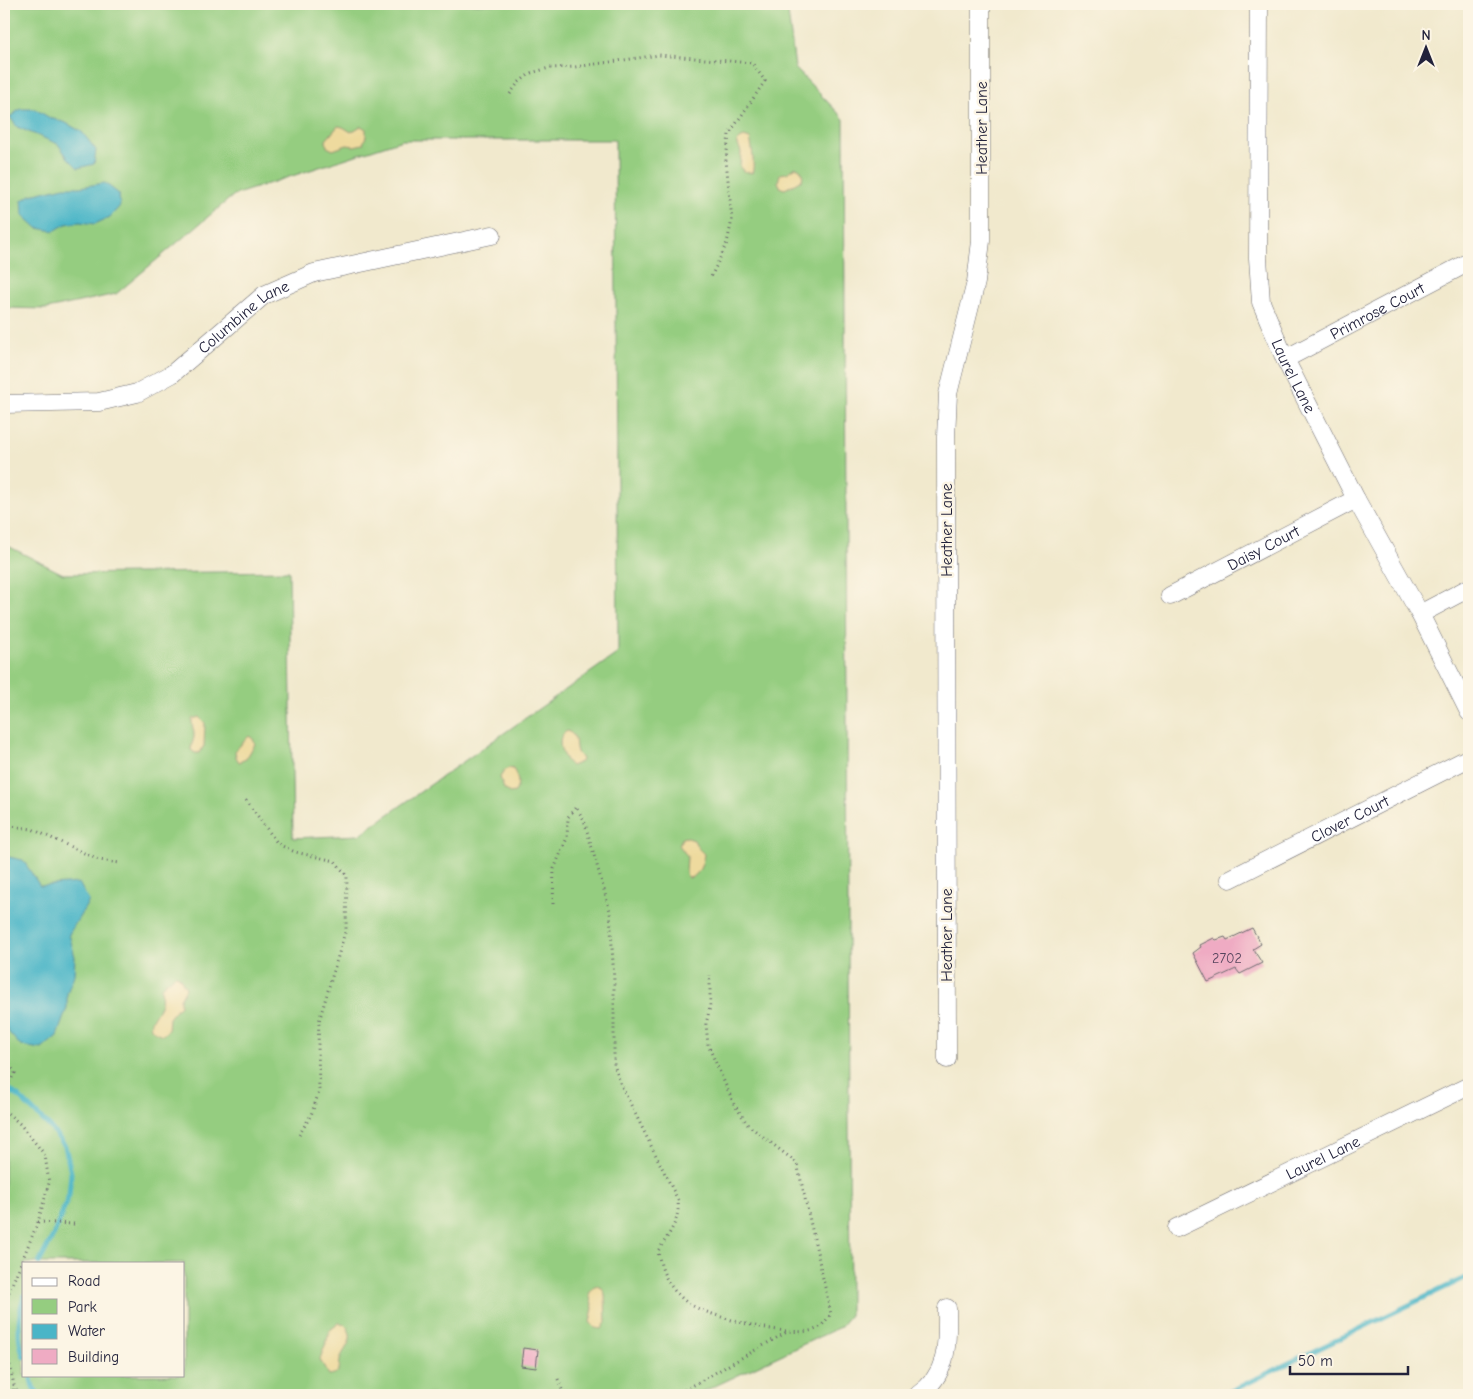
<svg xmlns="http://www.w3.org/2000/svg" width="1473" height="1399" viewBox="0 0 1473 1399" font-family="'Comic Neue',sans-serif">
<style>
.green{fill:#95cd80;stroke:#5c785e;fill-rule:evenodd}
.sand{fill:#eeda9e;stroke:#887e6c}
.water{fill:#4ab5c7;stroke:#366c81}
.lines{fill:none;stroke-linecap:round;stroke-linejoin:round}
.stream{stroke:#4ab5c7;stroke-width:5}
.building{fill:#efabc3}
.minor-casing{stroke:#6a686e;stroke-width:19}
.path{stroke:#6a686e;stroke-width:3;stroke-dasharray:1 4;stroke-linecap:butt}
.minor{stroke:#fff;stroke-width:18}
.labels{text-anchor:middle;stroke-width:5;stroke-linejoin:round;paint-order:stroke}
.number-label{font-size:14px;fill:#55445d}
.street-label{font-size:16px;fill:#22223b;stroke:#fcf5e5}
</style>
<rect width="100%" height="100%" fill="#fcf5e5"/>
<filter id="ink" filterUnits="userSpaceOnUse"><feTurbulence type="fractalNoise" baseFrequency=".02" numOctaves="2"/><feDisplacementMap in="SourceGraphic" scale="10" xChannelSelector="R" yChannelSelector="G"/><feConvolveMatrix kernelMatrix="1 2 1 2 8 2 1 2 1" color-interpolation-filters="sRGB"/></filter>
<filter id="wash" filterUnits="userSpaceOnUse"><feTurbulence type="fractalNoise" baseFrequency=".0096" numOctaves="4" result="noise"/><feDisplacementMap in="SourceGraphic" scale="20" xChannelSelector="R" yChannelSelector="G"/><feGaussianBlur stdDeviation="1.12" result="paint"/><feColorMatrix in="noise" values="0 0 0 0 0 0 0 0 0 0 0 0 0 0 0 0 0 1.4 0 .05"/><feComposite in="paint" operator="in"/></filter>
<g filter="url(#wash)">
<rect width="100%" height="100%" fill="#f1e9cd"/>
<path class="green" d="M4 4H787L795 68 844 119 850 1315 840 1327 696 1395H4V544L63 574 289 571 293 838 359 835 618 653 615 140H402L234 195 116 294 47 309 4 308ZM24 1263H184V1375H24Z"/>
<path class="sand" d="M338 126 343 127 351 132 361 126 366 129V136L363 144 354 146 347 145 333 150 327 147 326 140Z
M744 137 750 139C752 145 755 168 752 173L743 171 740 167 741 152 737 142 740 139Z
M796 167 800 169 803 174 802 180 785 189 781 188 778 182 780 174 787 173Z
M199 717 205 723 204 746 199 753H195L191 750C191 745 193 742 194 737 195 731 191 726 192 719Z
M567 731C578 735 574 743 577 752 578 754 580 756 582 759L581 762 571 766C562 758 554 738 567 731Z
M249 736 253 739 255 744 246 759 239 762 236 757 235 751Z
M509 768 513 769C518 777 520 784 515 792L510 793 504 789 500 777 505 770Z
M685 837 694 840 698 848 704 854C703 863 699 877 689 878L686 874 687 856 679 845 682 838Z
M175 975 179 976 186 988 180 999V1005L169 1018 168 1030 163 1035C139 1028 156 1017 161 1003 162 998 161 992 161 987Z
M597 1286 602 1288 605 1294 606 1322 602 1329 595 1328 590 1322 593 1308 589 1294 593 1288Z
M339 1323 345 1324C356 1339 347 1344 341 1357 337 1367 344 1373 329 1375L320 1360C322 1350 328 1342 329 1331Z"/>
<path class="water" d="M20 109H35L50 118 66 123 82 132 96 150 94 164 78 168 68 158 58 144 17 127 10 117Z
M105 183 119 194 120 206 110 217 95 224 80 222 66 224 54 231 37 228 23 215 22 200 31 195 64 187H80Z
M4 856 23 860 40 886 79 883 89 901 69 934 75 957 74 975 67 993V1008L57 1036 42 1049 21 1046 10 1034 4 1023Z"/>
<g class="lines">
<path class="stream" d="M4 1086 18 1096 50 1127 65 1146 71 1173 69 1195 54 1234 39 1263
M24 1296C18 1316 17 1338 24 1357
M30 1375 33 1387 39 1395
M1223 1395 1469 1276"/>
</g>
<g id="blocks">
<path class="building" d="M1252 928 1261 944 1253 949 1262 963 1240 974 1236 969 1208 982 1193 953 1201 947 1200 945 1214 938 1216 940 1225 937 1227 940Z
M523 1348 538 1350 536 1368 521 1366Z"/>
</g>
</g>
<g filter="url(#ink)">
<use href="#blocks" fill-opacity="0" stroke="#6a686e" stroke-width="1"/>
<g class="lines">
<defs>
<g id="minor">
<path id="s1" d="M1259 4 1258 258 1261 302 1285 359 1356 499 1420 614 1469 712"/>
<path id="s2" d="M1285 359 1469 262"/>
<path id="s3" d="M4 404 99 402 137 393 172 374 264 295 314 273 492 235"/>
<path id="s4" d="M1170 596 1356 499"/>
<path d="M1420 614 1469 588"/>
<path id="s5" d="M1230 879 1469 758"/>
<path d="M947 1059 946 437 948 394 976 282 981 241V4"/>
<path id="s6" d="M1177 1228 1469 1086"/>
<path d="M918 1395C950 1373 947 1342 947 1308"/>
</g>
</defs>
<use href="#minor" class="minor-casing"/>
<path class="path" d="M510 94 518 83 531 73 549 68 575 67 659 55 752 63 765 81 729 134 726 160 732 220 727 243 710 279
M246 800 278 844 295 852 335 861 347 876 346 929 319 1021 318 1045 319 1092 311 1115 298 1137
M4 825 32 829 99 860 120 863
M553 904 554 869 567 838 568 817 576 807 584 820 610 911 614 981V1065L621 1085 678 1200C680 1221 669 1234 658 1251 661 1272 669 1289 688 1303 706 1316 798 1341 818 1328 823 1325 827 1319 831 1314L797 1163 748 1125 734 1104 708 1045 706 1024 710 1007V975
M4 1056 15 1073 4 1090
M4 1110 20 1124 45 1155 49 1183 38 1222 6 1299 4 1339 14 1385 18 1395
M38 1222 74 1224
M558 1379 564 1395
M13 1395 14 1386
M676 1395 787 1332"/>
<use href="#minor" class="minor"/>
</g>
</g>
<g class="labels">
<g class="number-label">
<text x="1227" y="963">2702</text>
</g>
<g class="street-label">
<text transform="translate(981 128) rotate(-90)" y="6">Heather Lane</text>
<text dy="6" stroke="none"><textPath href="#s2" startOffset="104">Primrose Court</textPath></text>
<text dy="6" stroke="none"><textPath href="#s3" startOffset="266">Columbine Lane</textPath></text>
<text dy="6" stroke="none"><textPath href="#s1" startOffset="379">Laurel Lane</textPath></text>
<text transform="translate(946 530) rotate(-90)" y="6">Heather Lane</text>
<text dy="6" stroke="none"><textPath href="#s4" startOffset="105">Daisy Court</textPath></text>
<text dy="6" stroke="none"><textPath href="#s5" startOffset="134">Clover Court</textPath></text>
<text transform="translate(946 935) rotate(-90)" y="6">Heather Lane</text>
<text dy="6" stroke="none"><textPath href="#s6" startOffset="162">Laurel Lane</textPath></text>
</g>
</g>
<rect width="1473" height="1399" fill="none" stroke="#fcf5e5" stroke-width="20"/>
<rect x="22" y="1262" width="162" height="115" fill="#fcf5e5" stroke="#a5a1a1"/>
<rect x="32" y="1278" width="25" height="8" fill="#ffffff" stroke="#a5a1a1"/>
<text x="68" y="1286" font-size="15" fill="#22223b">Road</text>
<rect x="32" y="1299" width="25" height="15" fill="#95cd80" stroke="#a5a1a1"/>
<text x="68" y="1312" font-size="15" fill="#22223b">Park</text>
<rect x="32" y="1324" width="25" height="15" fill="#4ab5c7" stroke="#a5a1a1"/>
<text x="68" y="1336" font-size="15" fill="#22223b">Water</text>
<rect x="32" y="1349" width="25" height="15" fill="#efabc3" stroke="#a5a1a1"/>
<text x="68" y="1362" font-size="15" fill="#22223b">Building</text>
<g transform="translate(1426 48)" stroke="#fcf5e5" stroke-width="4" paint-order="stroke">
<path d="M0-4L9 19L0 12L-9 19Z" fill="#22223b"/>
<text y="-8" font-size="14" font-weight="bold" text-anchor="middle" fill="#22223b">N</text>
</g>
<path d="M1290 1366v8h118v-8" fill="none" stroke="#22223b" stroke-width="2.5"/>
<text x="1298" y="1366" font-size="15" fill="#22223b" stroke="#fcf5e5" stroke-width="4" paint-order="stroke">50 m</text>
</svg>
